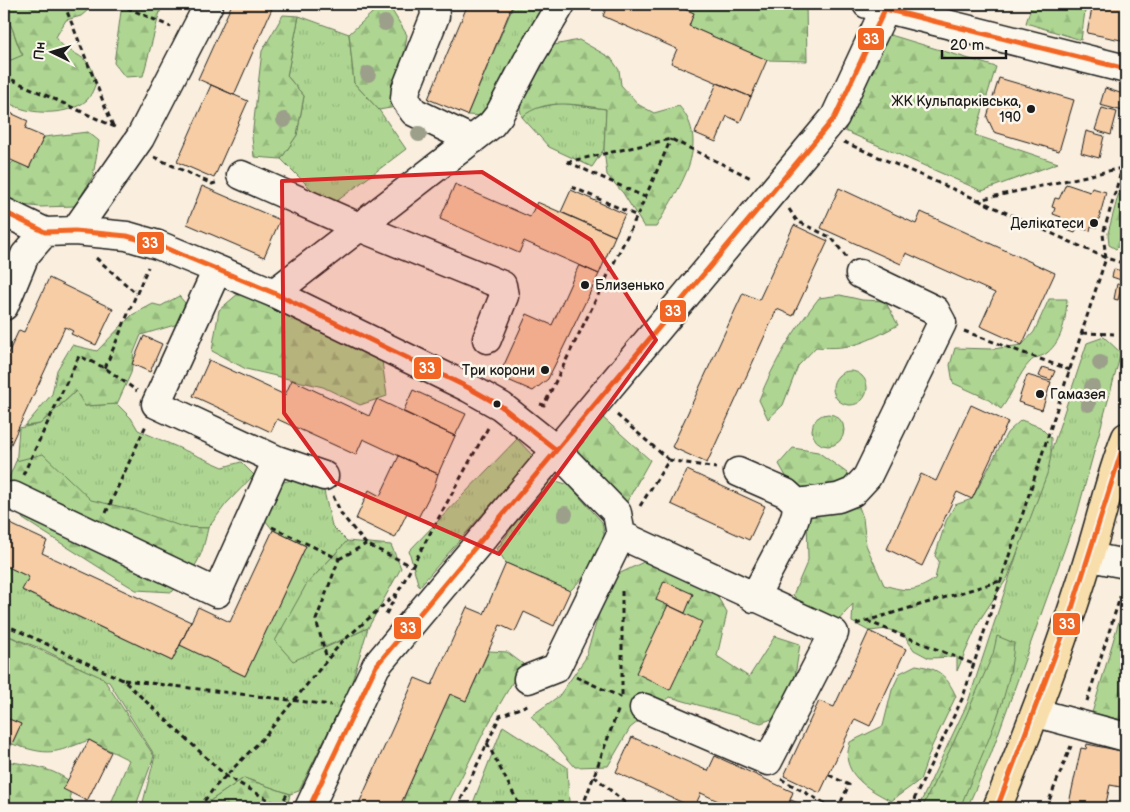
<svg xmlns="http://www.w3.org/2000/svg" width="1130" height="812" viewBox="0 0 1130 812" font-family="'Balsamiq Sans',sans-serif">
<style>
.grass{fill:url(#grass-tufts);stroke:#657957}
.forest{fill:url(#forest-firs);stroke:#657957}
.building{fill:#f7cda6;stroke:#1c1c1c}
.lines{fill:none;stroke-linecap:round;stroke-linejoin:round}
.minor-casing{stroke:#1c1c1c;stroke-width:31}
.major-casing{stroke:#1c1c1c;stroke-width:31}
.path{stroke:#1c1c1c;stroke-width:3;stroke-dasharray:5 4;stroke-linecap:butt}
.minor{stroke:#fbf7ec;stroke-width:28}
.major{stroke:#f8deab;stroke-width:28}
.bus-1-casing{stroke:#fbf7ec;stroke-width:9}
.bus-1{stroke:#f26522;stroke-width:5}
.tree{fill:#9c9f8a}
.marked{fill:#d62828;fill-opacity:0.2;stroke:#d62828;stroke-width:4;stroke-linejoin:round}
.poi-dot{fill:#1c1c1c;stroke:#fbf7ec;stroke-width:2}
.labels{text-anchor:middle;stroke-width:5;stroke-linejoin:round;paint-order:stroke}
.poi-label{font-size:14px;fill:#1c1c1c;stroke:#fbf7ec;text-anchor:end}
.line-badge{stroke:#fbf7ec;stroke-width:2}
.badge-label{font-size:14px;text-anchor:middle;font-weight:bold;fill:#fff}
</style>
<defs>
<pattern id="grass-tufts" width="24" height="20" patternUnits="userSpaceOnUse" patternTransform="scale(1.25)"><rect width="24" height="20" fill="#aed692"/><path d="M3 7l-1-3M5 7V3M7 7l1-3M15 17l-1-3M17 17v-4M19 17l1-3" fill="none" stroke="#95b77d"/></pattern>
<pattern id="forest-firs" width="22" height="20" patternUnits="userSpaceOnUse" patternTransform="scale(1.25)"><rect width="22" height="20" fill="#aed692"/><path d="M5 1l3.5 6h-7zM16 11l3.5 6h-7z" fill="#95b77d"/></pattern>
</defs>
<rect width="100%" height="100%" fill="#faefde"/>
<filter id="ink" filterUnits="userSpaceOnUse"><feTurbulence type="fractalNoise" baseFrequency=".02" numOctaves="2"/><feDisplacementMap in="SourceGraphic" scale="10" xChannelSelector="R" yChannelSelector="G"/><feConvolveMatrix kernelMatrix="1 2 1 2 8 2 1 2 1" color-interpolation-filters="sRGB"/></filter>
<g filter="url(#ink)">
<path class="grass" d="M514 4H545L483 116 467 115Z
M4 14C14 26 15 42 23 56L4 63Z
M299 16 349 34 354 83 379 110 406 149 329 207 281 159 297 135 304 96 287 76Z
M561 103 606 109 604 149 592 167 549 147 522 117 531 109Z
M1104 337 1121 353 1077 514 991 754 967 808H918L968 702 1087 343Z
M833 388a17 17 0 1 1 34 0a17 17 0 1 1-34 0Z
M76 391 85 406 117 404 131 418 138 430 223 467 241 462 254 475 226 504 208 528 148 526 15 480 19 428 40 424Z
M812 430a16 16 0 1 1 32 0a16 16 0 1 1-32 0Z
M517 439 533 456 419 587 409 551Z
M547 478 569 485 602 522 605 540 594 566 570 591 506 563 497 549Z
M297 479 324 491 332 526 347 541 306 585 325 648 368 628 351 685 299 791 290 794 244 778 210 801 192 805 190 808H146L142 806 155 756 109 682 42 649 4 634V565L29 577 23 591 172 661 180 645 245 676 306 546 273 530 265 520 283 482Z
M503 726 567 767 569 802 566 808H471Z"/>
<path class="forest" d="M4 4H95L81 16 66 20 56 37C63 51 79 52 89 64 93 69 94 77 96 83 94 88 91 96 87 100 68 117 22 116 4 99V63L23 55C15 41 14 26 4 14Z
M122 4H162L143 76 125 77 114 63Z
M382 4H388L407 35 396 107 379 110 354 83 349 34Z
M672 4H806L807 61 767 60 689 26 694 13Z
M1032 4H1086L1081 40 1026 23Z
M283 15 299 16 287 76 304 96 297 135 281 159 254 157 252 137 262 51Z
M884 33 996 67 975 135 1058 163 982 191 845 131 860 89Z
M579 40 611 58 619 70 621 85 639 105 654 113 679 106C713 145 677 190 656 227H644L623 193 607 175 604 149 606 109C578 105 546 97 522 117L516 93 549 46Z
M88 132 99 141 93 176 75 206 40 207 4 203V170L14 161 29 168 44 137Z
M1126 174V238L1116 249 1109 245 1108 233 1122 181Z
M239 293 382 361 387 396 360 405 323 387 246 369 212 351 219 310Z
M840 295 862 300 885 301 898 325C866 342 852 350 816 347L798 366 783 405 768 419 759 400C774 361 794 330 819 298Z
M179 296 185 303 178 324 141 335 134 352 131 373 117 404 85 406 76 391 40 424 25 426 52 394 57 370 72 345 97 351 132 315 153 304 161 306Z
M1049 299H1067C1066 318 1063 340 1047 353 1042 357 1034 357 1030 362 1019 373 1012 395 1001 409L986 398 953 383 950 365 955 348 992 349 1022 345 1034 332Z
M601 416 650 460 625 505 575 450Z
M1021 420 1040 427 1051 438V456L1047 474 1008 577 979 621 957 671V657L929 658 914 650 904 635 887 629 869 631 852 622 853 604 836 623 811 615 793 595 808 560 807 513 779 464 793 448 818 452 847 473 863 518 866 545 884 585C907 592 915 592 935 579L939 561 935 556 946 521 955 505 972 499 1007 433Z
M43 454 91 500 135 510 183 527 208 528C201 560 196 569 172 592L136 590 116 578 23 519 5 487 16 461Z
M347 541 391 545 401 568 368 628 293 661 275 641 306 585Z
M652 558 709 582 727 613 717 656 749 677 775 636 800 644 794 682 780 716 761 723 670 697 630 728 608 766 575 767 531 716 559 696 585 659 610 578Z
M1126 597V721L1092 713Z
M4 634 103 678 154 756 135 808H109L129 760 89 740C52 754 50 756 12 744L21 724 4 717Z
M997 636 1014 643C1010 702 981 754 960 808H922L966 716 993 654Z
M489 651 507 652 523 664 486 728 446 808H403L405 795 450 694 466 701Z
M916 665C940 669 946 675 956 696L932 746 920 780 891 801C875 792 853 782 848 762 846 757 849 748 850 742L883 726 892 690 900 673Z
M4 761C26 764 49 767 68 780L72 808H9L4 806Z
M244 778 290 794 287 808H190L192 805 210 801Z"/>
<path class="building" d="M232 4H274L234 95 198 79Z
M468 4H513L467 115 428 99Z
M608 4H672L694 13 689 26 767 60 751 97 671 63 677 49 603 16Z
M1093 4H1126V41L1087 33Z
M999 78 1074 100 1059 151 994 132 987 117Z
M717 83 751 97 740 122 727 116 716 142 695 133Z
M211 85 248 101 214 178 177 162Z
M1105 88 1126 95 1123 111 1100 105Z
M1102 108 1117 112 1111 135 1095 130Z
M4 110 28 121 25 129 44 137 29 168 4 157Z
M1086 131 1104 136 1099 158 1081 153Z
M455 184 530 217 537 202 615 236 599 274 524 241 519 253 440 219Z
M1066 184 1090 192 1092 188 1106 192 1097 227 1091 226 1090 231 1077 227 1075 233 1058 227 1061 217 1053 214 1055 208 1052 207 1055 198 1059 199Z
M202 186 280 220 264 257 187 224Z
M839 188 916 224 921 212 1055 273 1022 345 980 326 995 293 906 253 901 264 821 228Z
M571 190 625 214 615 236 561 212Z
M794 225 828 241 793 316 777 309 707 463 672 447 743 293 759 300Z
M579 265 599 274 548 379 533 391 499 376 527 314 552 325Z
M1114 269 1123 271 1121 280 1112 277Z
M49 278 113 309 96 345 71 334 73 331 65 327 4 459V362L19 330 24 332Z
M1117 284 1122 285 1118 300 1114 299Z
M144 336 162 344 150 372 132 364Z
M209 360 285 395 292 380 369 416 377 399 455 436 438 474 363 439 356 455 277 419 271 432 193 396Z
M1043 367 1055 371 1051 380 1039 376Z
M1027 375 1051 382 1042 410 1018 402Z
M413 390 466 414 455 436 403 412Z
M971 405 1008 422 972 499 957 492 922 566 887 549 921 474 936 481Z
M399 456 438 474 434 487 418 518 407 513 395 538 356 519 369 490 380 496Z
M687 470 765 506 749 540 671 504Z
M4 521 47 541 42 553 191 622 172 661 22 590 29 577 4 565Z
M273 530 306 546 245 676 180 645 198 607 230 622Z
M506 563 570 591 554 626 524 612 515 632 500 625 466 701 450 694 399 808H357L415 678 432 685 467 607 484 614Z
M664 581 693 594 685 613 656 600Z
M668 605 702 622 670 690 636 673Z
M869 631 906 649 870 726 855 719 820 793 784 776 819 701 834 707Z
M4 717 21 724 4 761Z
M632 737 708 771 715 756 793 792 787 808H733L701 793 694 808 616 772Z
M89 740 111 752 87 801 63 789Z
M1087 744 1126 752V788L1110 785 1105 808H1068L1081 748 1086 749Z
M791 800 809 808H787Z"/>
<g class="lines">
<defs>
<path id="minor" d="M434 4 435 16 406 89 405 99 414 112 472 140
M867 4 1126 69
M241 175 359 227 502 285 504 296 487 339
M4 212 45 232 75 231 127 236 158 245 274 293 469 388 501 406 555 449 617 513 621 535 834 633 768 761 644 708
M75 231 140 138 209 4
M274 293 491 125 499 115 529 58 561 4
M4 306 25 255 45 232
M277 460 324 476
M738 472 786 493 797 503 796 514 792 526 754 598
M13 496 217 593 277 460 156 404 217 270
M797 503 838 498 853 492 867 477 942 323 935 310 860 274
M1090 557 1126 564
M528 679 556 668 621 535
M1037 713 1126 737
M309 808 376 666 835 117 885 9"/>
<path id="major" d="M997 808C1031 726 1063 643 1089 557 1102 517 1110 476 1126 437"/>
</defs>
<use href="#minor" class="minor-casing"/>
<use href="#major" class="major-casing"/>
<path class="path" d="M64 4 113 126
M119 4 171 27
M4 76 117 128
M844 142 978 200 1122 168
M154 157 212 184 219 182
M567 162 671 139 753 179
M568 162 645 197
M572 187 637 216
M978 200 1106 258 1126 264
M789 209 797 221 832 238 846 257
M96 258 137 294
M964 331 1070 370
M1083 333 1114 334
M105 368 148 267
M540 404 544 405 637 216 671 139
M617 415 669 460
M23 475 79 356 105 368 137 391
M333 496 342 515 366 544 412 566
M640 506 669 460 716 468
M106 513 146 425
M272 527 339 559 316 620 327 659
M339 559 366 544
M622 591V697
M386 614 489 426
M867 621 973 664
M4 624 123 680 226 776 283 808
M856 624 1000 581
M576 677 623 698
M124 680 331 705
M1087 701 1123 588
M487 743 521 808
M829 775 849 785 838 808
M594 776 631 808
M781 779 833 808
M280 807 287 794
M199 808 214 788 264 737 341 643 396 594
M457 808 500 716 530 704
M582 808 619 708
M910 808 963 697 1106 258 1103 234 1126 155
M1046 808 1071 746"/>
<use href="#minor" class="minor"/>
<use href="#major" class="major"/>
<defs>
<path id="bus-1" d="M4 212 45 232 75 231 127 236 158 245 274 293 469 388 501 406 555 449
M309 808 376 666 835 117 885 9 1126 69
M997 808 1068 621 1126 437"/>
</defs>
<use href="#bus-1" class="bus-1-casing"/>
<use href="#bus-1" class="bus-1"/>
</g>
<g class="tree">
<circle cx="385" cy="23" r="8"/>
<circle cx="368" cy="74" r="8"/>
<circle cx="284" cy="120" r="8"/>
<circle cx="419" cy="134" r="8"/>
<circle cx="1100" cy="363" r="8"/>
<circle cx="1092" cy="387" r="8"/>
<circle cx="1088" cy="404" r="8"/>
<circle cx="565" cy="514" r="8"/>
</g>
</g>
<path class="marked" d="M482 172 591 240 656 340 499 554 334 482 284 413 282 181Z"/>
<g class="poi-dot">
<circle cx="1031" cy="109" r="5"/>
<circle cx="1094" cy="223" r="5"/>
<circle cx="585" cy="285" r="5"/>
<circle cx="545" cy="370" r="5"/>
<circle cx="1040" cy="394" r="5"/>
<circle cx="497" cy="404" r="4.5"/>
</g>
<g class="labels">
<g class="poi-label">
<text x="1021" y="106">ЖК Кульпарківська,<tspan x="1021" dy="16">190</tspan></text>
<text x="1084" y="228">Делікатеси</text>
<text x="595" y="290" text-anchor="start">Близенько</text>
<text x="535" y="375">Три корони</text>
<text x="1050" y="399" text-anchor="start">Гамазея</text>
</g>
</g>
<g class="line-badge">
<rect x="857" y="27" width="28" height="24" rx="5" fill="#f26522"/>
<rect x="136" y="231" width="29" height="24" rx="5" fill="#f26522"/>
<rect x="659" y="299" width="28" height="24" rx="5" fill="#f26522"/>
<rect x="413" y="356" width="29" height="24" rx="5" fill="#f26522"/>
<rect x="1052" y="612" width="29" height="24" rx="5" fill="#f26522"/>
<rect x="393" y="616" width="29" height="24" rx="5" fill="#f26522"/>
</g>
<g class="badge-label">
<text x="871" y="44">33</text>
<text x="150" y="248">33</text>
<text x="673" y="316">33</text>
<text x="427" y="373">33</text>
<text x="1067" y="629">33</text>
<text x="408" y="633">33</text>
</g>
<rect width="1130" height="812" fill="none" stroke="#fbf7ec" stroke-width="20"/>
<rect x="10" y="10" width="1110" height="792" fill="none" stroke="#1c1c1c" stroke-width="2" filter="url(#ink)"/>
<g transform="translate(52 52) rotate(275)" stroke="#fbf7ec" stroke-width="4" paint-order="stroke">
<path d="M0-4L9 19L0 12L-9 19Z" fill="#1c1c1c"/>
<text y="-8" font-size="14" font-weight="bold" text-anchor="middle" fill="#1c1c1c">Пн</text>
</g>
<path d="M942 50v8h64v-8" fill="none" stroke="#1c1c1c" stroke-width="2.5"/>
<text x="950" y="50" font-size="15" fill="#1c1c1c" stroke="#fbf7ec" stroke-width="4" paint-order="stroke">20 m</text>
</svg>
